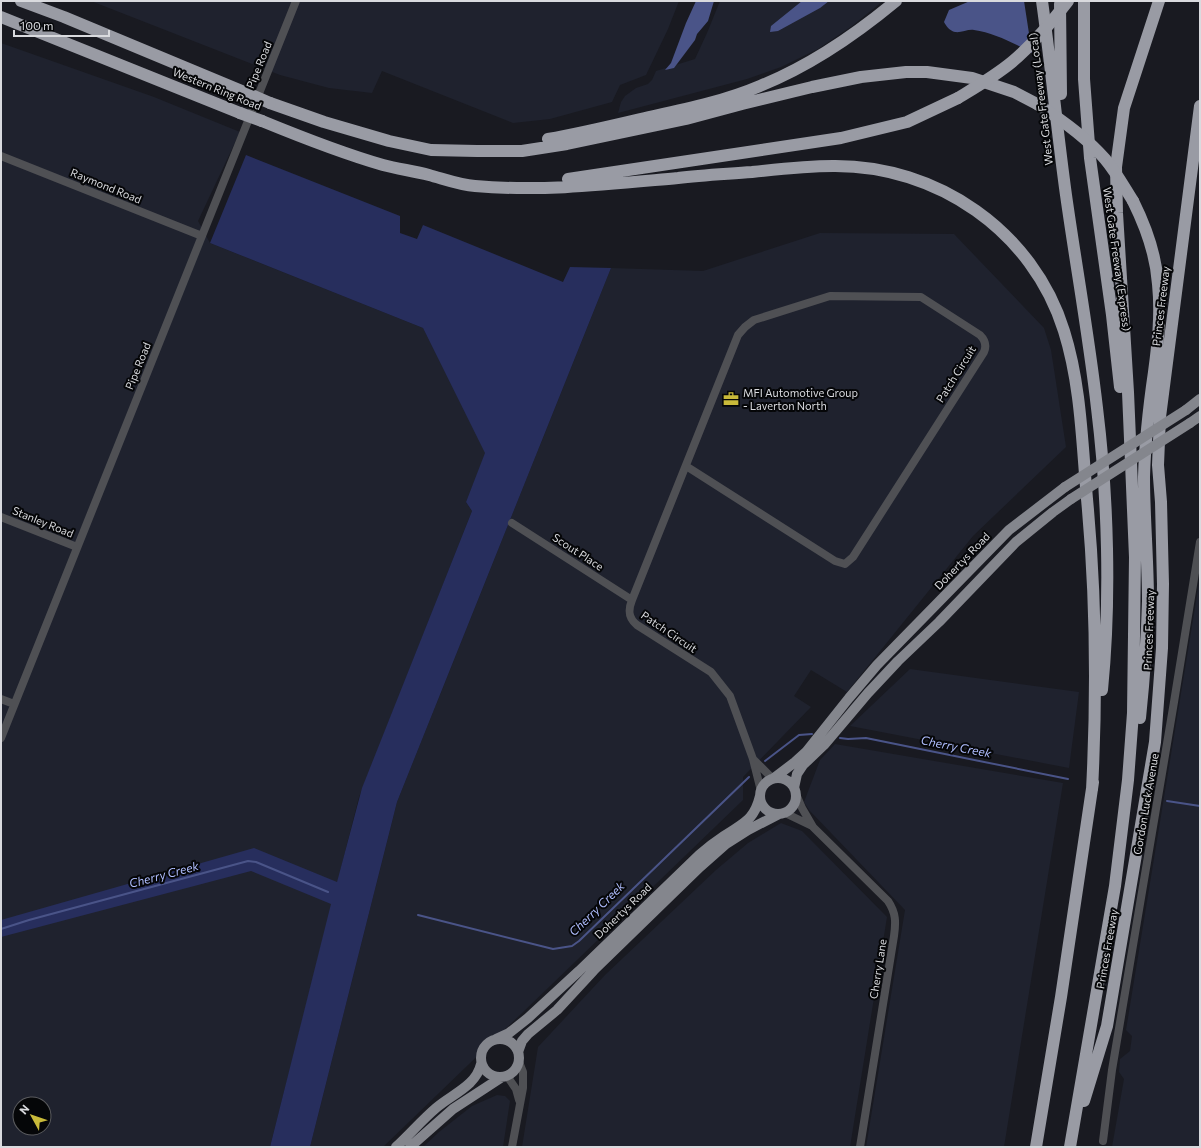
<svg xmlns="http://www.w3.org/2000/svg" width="1201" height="1148" viewBox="0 0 1201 1148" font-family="Commissioner,sans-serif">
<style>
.built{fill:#1f222e;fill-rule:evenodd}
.green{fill:#272e5d}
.water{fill:#4a5488}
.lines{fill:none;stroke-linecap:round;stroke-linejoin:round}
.stream{stroke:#4a5488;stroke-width:2}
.minor{stroke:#4f5054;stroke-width:8}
.major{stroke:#84868d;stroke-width:10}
.highway{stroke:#999ba4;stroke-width:12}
.major-bridge{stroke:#84868d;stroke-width:10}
.highway-bridge{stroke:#999ba4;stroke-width:12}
.labels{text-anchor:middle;stroke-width:4;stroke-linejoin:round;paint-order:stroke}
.street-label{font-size:11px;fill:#d9dade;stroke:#050608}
.poi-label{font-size:11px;fill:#d9dade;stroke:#050608;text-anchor:start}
.water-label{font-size:12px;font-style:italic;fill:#afbdfe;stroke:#050608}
</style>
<rect width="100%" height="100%" fill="#191a21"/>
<path class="built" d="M91 1H679L668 29 646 75 620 85 612 102 550 119 513 123 382 71 372 93 329 88 280 75Z
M720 1H883L852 26 818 49 781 67 747 79 618 113 621 102 625 96 636 88 648 84 652 80 656 71 695 59 707 33Z
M1 43 154 97 240 132 198 221 210 243 423 328 486 453 466 502 472 511 359 797 270 1147H1ZM20 1104H44V1128H20Z
M820 233 954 234 1044 328 1051 350 1066 447 973 536 847 692 811 670 794 696 811 707 743 777V800L383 1147H310L397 802 611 268 703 271Z
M1200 577V1147H1112L1124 1079 1119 1072 1120 1059 1130 1051 1132 1036 1126 1030Z
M910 669 1079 692 1069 768 850 726Z
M835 744 1063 783 1004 1147H866L905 910 809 810 804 802 820 760Z
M781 823 802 831 887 917 850 1147H522L538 1047 605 975 716 870 748 843Z
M497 1095 505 1096 510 1101 503 1147H423L439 1132 472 1106Z"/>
<path class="green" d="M246 155 400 216V233L417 239 423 225 563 282 570 267 611 268 397 802 310 1147H270L331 904 251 871 1 937V920L254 848 337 882 362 788 472 511 466 502 485 453 423 328 210 243Z"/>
<path class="water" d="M696 1H714L708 21 697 34 695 40 674 68 665 70 671 63 686 23Z
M802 1H829L820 8 778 31 770 32 771 26Z
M970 1H1024L1032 53C1014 43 994 33 974 30 968 29 961 33 955 32 950 31 946 26 944 22L949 10Z"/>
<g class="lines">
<path class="stream" d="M840 738 848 739 866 738 1068 779
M765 761 799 735 812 734
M1167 801 1200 806
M418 915 553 949 572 946 579 941 749 777
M1 929 29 920 248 861 256 862 328 892"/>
<path class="minor" d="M1 156 202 236
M686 466 835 561 845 564 853 557 984 352C987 345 985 340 980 335L921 297 830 296 754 320 745 327 738 335 632 600C628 610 628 618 637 625L711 672 730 696 753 759 761 791
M1 517 77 547
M512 523 632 600
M1 699 14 704
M1 738 296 1
M754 760 773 779
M796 794 802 808 813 827 888 901C896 913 896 922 894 936L860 1147
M785 813 810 825
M507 1076 516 1089 519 1100
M1103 1141 1112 1070 1174 702 1200 542
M512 1147 523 1088V1072L519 1062"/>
<path class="major" d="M1186 410 1200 399
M1190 423 1200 416
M774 778 795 762 806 752 849 698 877 665 1009 530 1065 487
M760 796a18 18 0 1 1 36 0a18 18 0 1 1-36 0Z
M794 788 797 774 803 765 824 745 868 693 898 661 939 622 1016 542 1053 512 1071 499
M481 1058a19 19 0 1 1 38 0a19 19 0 1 1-38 0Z
M496 1039 509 1033 528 1018 579 971 699 855C707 848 715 842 724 836 743 823 754 821 760 796
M518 1052 522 1041 528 1034 557 1010 594 970 700 867 726 844 748 830 779 814
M396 1147C410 1134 422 1120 436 1108 452 1094 476 1086 481 1064
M410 1147 453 1109 502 1077"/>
<path class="highway" d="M21 1 64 17 249 94
M1042 1C1051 65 1057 130 1066 195 1076 266 1089 337 1097 408 1108 498 1111 599 1102 690
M1084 1V79L1090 158 1112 315 1120 387
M1060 4 1061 94
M1 17 240 113
M270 103 324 122 389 141 431 150 477 151H522L567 144 686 119 742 104 812 87 861 77 906 72H927L972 78 1014 92 1037 104
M262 121C301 137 341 153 383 165 398 169 414 171 429 175 444 179 460 185 475 186 542 192 611 184 678 178 702 175 727 174 752 172 779 169 806 166 833 166 937 165 1033 231 1064 331 1081 385 1082 443 1087 499 1096 595 1097 693 1092 790
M548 139C582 133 615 125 649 117 686 109 725 101 760 86 810 66 855 35 896 1
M568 179 841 138 907 122 958 98
M1133 201C1146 227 1156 255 1158 284 1161 314 1158 342 1154 372 1149 406 1145 442 1144 477 1144 518 1148 560 1148 601 1147 640 1144 679 1140 718
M1084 1101 1107 1026 1155 742 1162 648 1163 584 1161 502 1158 465 1160 417 1200 106
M1036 1147 1061 997 1093 782
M1070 1147 1115 886 1128 780 1133 713 1135 557 1128 392 1117 213 1116 167 1124 108 1159 1"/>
<path class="major-bridge" d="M1065 487 1186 410
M1071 499 1190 423"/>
<path class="highway-bridge" d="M249 94 270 103
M958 98C976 87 995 76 1012 62 1033 44 1051 23 1068 1
M1037 104C1062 120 1086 137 1105 159 1116 172 1124 187 1133 201
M240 113 262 121"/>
</g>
<defs>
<symbol id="office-bare" viewBox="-9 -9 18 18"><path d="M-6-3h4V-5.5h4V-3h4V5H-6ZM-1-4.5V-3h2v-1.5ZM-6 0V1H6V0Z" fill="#c9ba3a" stroke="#050608" stroke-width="2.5" paint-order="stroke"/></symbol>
</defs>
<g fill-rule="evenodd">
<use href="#office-bare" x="720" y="388" width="22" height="22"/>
</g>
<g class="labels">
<g class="street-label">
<text transform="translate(259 65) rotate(-68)" y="4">Pipe Road</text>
<text transform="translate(217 89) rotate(22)" y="4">Western Ring Road</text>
<text transform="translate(1041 99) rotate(-97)" y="4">West Gate Freeway (Local)</text>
<text transform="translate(106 186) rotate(22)" y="4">Raymond Road</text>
<text transform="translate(1117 259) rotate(82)" y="4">West Gate Freeway (Express)</text>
<text transform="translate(1161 306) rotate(-83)" y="4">Princes Freeway</text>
<text transform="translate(138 366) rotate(-68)" y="4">Pipe Road</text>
<text transform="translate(956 374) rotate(-58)" y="4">Patch Circuit</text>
<text transform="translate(43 522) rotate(22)" y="4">Stanley Road</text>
<text transform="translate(578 552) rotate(33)" y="4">Scout Place</text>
<text transform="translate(962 561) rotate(-46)" y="4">Dohertys Road</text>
<text transform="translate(1149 630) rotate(-88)" y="4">Princes Freeway</text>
<text transform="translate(669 632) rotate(34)" y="4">Patch Circuit</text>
<text transform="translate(1146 804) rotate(-80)" y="4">Gordon Luck Avenue</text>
<text transform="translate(623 911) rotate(-44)" y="4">Dohertys Road</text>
<text transform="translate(1107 949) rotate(-80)" y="4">Princes Freeway</text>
<text transform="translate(878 969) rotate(-81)" y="4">Cherry Lane</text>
</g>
<g class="poi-label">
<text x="743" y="397">MFI Automotive Group<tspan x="743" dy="13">- Laverton North</tspan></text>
</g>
<g class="water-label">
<text transform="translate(956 747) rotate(11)" y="4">Cherry Creek</text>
<text transform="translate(164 875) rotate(-15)" y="4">Cherry Creek</text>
<text transform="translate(597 909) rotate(-44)" y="4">Cherry Creek</text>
</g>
</g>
<rect width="1201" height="1148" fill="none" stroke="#d9dade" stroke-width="4"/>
<g transform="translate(32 1116) rotate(310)"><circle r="19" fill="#050608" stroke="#5a5b5e"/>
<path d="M0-3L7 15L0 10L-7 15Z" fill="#c9ba3a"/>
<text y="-6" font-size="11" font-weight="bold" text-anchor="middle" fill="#d9dade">N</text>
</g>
<path d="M14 30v6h95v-6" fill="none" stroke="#d9dade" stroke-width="2"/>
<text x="20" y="30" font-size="12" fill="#d9dade" stroke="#050608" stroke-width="3" paint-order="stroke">100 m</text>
</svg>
